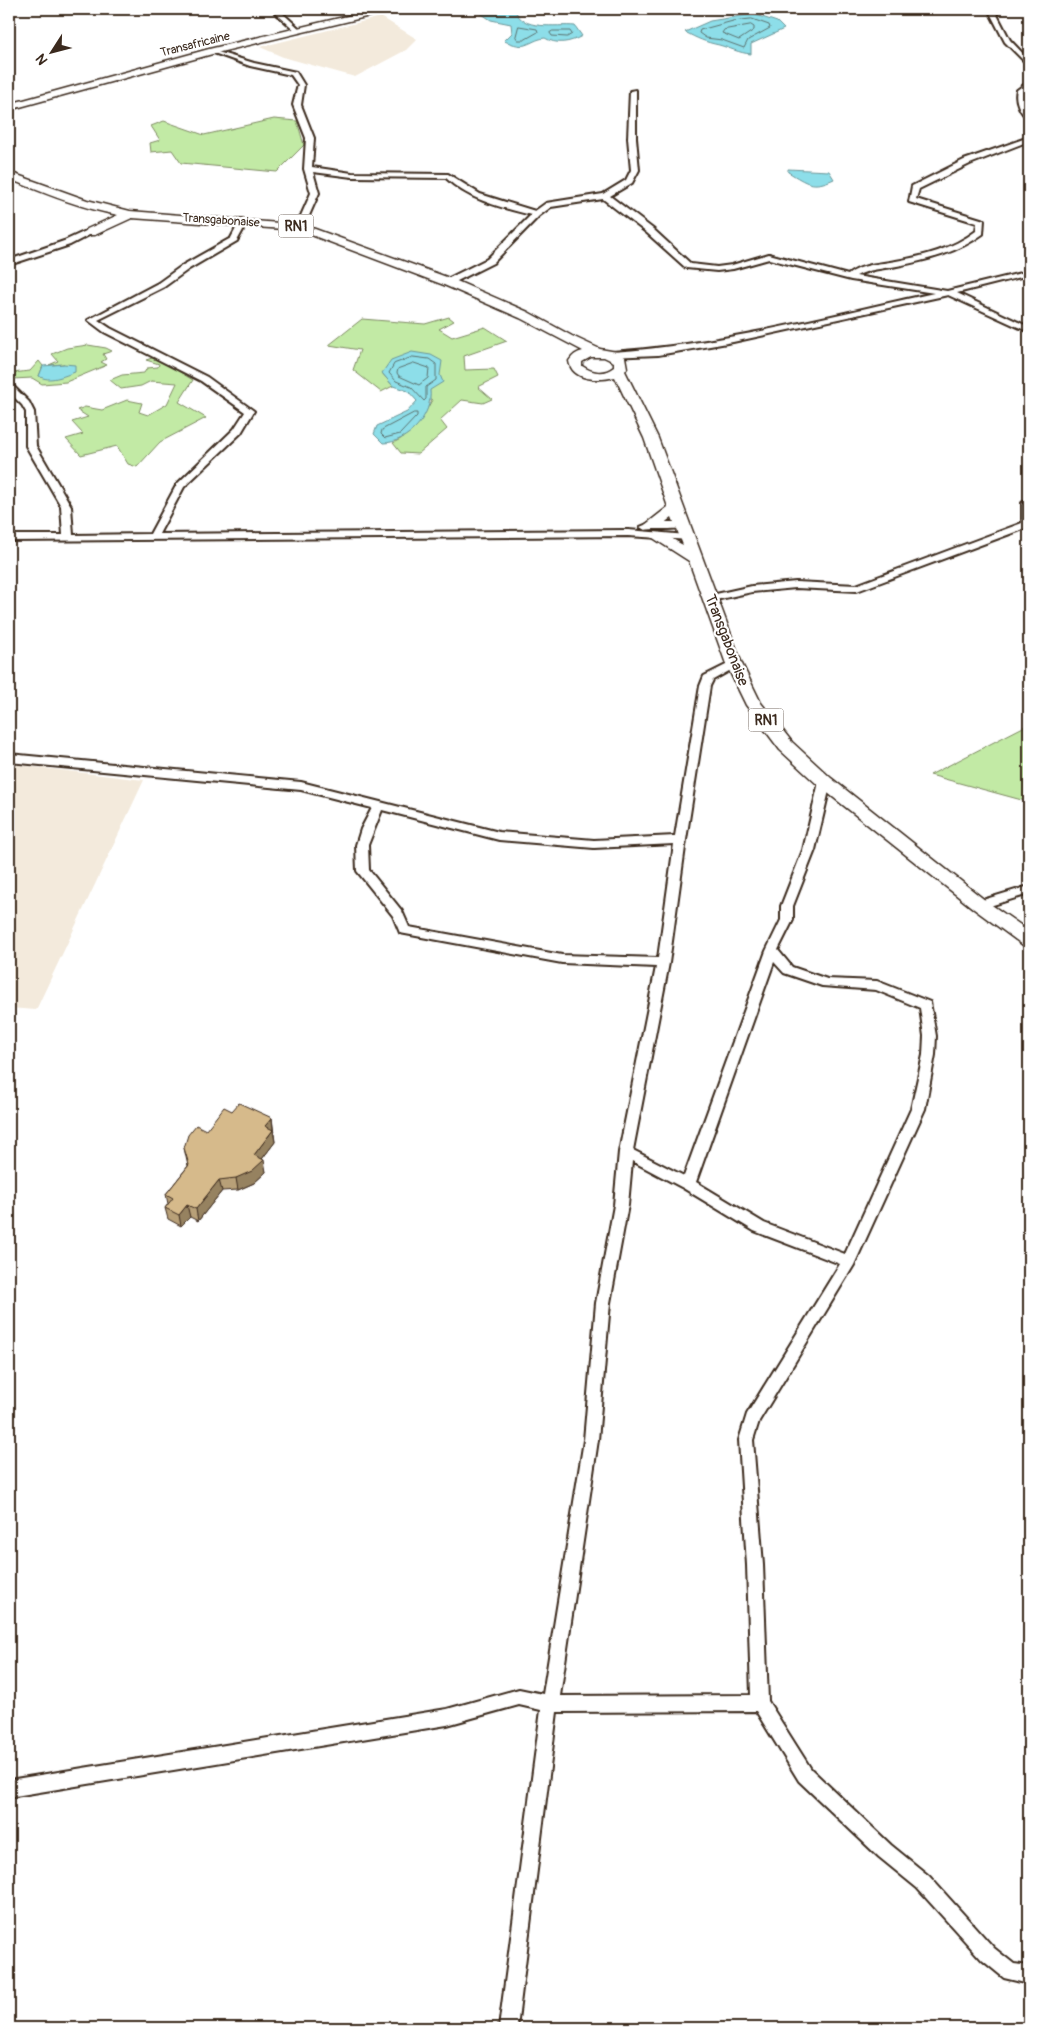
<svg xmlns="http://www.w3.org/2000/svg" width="1038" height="2037" viewBox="0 0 1038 2037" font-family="Pangolin,sans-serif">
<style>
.built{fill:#f3eadc}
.green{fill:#c2eaa5;stroke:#7e8a62}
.water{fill:#8ddee9;stroke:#6c9698}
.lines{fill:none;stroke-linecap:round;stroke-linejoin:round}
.shore{stroke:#5c726f;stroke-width:1}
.minor-casing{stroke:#3b2a1e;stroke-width:4}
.highway-casing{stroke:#3b2a1e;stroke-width:3}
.minor{fill:#fff;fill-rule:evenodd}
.highway{fill:#fff;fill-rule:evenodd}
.wall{fill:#b8a078;stroke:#3b2a1e}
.shaded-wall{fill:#968261;stroke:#3b2a1e}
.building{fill:#d6ba8b;stroke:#3b2a1e}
.labels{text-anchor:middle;stroke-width:4.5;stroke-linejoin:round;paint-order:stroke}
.far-street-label{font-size:12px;fill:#3b2a1e;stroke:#fff}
.shield{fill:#fff;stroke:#766a62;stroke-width:1}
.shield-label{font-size:14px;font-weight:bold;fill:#3b2a1e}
.street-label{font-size:15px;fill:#3b2a1e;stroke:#fff}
</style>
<rect width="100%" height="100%" fill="#fff"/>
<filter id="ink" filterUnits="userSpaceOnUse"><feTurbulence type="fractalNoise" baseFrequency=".02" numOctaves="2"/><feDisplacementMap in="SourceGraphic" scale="10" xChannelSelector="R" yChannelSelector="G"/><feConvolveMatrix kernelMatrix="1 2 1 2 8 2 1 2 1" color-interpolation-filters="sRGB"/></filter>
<g filter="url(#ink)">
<path class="built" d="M381 17 417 39 406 50 355 77 283 57 260 47Z
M9 764 144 780 36 1010 9 1008Z"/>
<path class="green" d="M274 119 297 121 304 145 277 172 181 163 172 150 151 152 150 143 160 140 151 126 164 121 204 135Z
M449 317 454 321 439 329 452 337 485 327 507 341 464 356 465 370 494 369 498 377 478 387 492 399 483 403 462 400 440 420 447 429 418 454 401 453 393 443C413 434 422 418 432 400L382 373 393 386 381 392 353 370 360 350 329 345 362 319 425 324Z
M88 345 106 348 112 351 103 354 106 359 101 362 107 365 66 382 42 384 32 378 13 379 12 373 30 371 39 361 43 366 39 376 64 364 49 365 58 361 52 354 67 348Z
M155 357 193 380 179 402 206 418 160 442 137 467 128 464 117 446 81 455 66 439 83 434 72 422 88 417 77 410 85 407 102 410 127 400 142 403 139 412 148 415 167 404 177 383 151 381 141 386 121 389 110 380 122 375 144 373 147 368 158 367 159 364 146 360Z
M1029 724V802L930 775Z"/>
<path class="water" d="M474 9H515C521 32 556 24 575 26L582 36C570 43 556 45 545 38 536 39 532 43 525 45 519 47 510 43 504 41L512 33 511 24 491 20Z
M753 14 777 22 784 29 751 44V54C739 53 730 48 719 45 705 42 698 39 685 32L710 21Z
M788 169 829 171 834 179C812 189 807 183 788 172Z
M412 352 431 355 442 361 440 375 443 382 430 390C433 415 408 443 383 443L374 434 377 426 407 412 417 401 408 391 393 386 382 373 391 360Z
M64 364 75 365V372C64 376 49 383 39 376L43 366Z"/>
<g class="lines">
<path class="shore" d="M752 19 769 25 770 28 748 40 744 48 722 40 706 38 699 33 700 30 733 21Z
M751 25 754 27V30L739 40 722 33 724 30Z
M519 26 537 29 538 32 524 40H518L516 37Z
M553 31H570L572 34 567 37 552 36 550 33Z
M413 357 429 359 436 364V380L426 387V399L424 401 411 387 396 381 389 373 394 364Z
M414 363 429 368 428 378 419 385 399 376 397 373 398 369Z
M414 413H417V416L400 434 385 438 381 434 382 430Z"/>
<defs>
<path id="minor" d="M271 9H278L301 30V32H297Z
M988 9H994L1010 40 1029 60V66L1005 42Z
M211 50 254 63 296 72 304 85 301 105 314 138 312 167 352 173 448 174 480 194 535 211 546 203 603 194 626 180 631 170 628 138 630 91 636 90V138L639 170 632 183 610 196 653 229 691 264 717 267 732 265 769 254 848 275C861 264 880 264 896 261 925 256 952 249 976 231L977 223 909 202 912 186 964 160 1029 137V141L970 164 919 189 916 199 984 220 983 234C957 253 928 260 897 266 882 269 869 269 856 276L947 291 1029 271V275L957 293 1029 327V332L948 295 733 342 658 355 609 357V353L612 352C721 345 827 316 934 293L851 280 769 259 733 269 717 271 686 268 647 233 603 199 551 207 539 216 493 263 451 284H445V280L487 259 531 215C500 207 469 200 446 178L352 177 313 172 319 193 304 227 297 229 296 227 311 193 304 169 306 138 293 105 298 85 291 75 250 66 211 52Z
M1029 81V86L1023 92C1023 102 1030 109 1029 119 1020 114 1014 99 1017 90Z
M241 219 248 221 237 241 189 269 164 287 98 320 110 328 207 377 254 411 241 433 184 487 159 534 628 530 687 535 690 536V540L628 536 9 541V535H63L61 506 26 446V412L22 405 9 392V384L12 385 29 402 34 412 36 446 71 506 73 535 150 534 177 484 234 429 245 412 201 381 104 332 88 320 158 283 183 265 231 238Z
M88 230 95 232 70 245 9 265V260L64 241Z
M1029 498V527L857 591 796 588 752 592 711 601 706 598 707 596 752 586 796 582 856 585 1022 523V503Z
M652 522H682L687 525C677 532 657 527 645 530L640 527Z
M734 661 739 664 738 666 713 680 710 686 686 840 669 963 633 1150 684 1176 766 951 781 920V906L803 850 819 782 825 778 829 779 831 782 815 850 793 906V920L778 950 792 967 827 979 877 981 930 1002 936 1036 935 1055 925 1109 854 1265 759 1421 753 1440 763 1565 768 1701 811 1769 891 1845 929 1876 994 1948 1014 1964 1029 1966V1984L1004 1978 982 1960 917 1888 879 1857 799 1781 756 1711 557 1712 517 2028H499L541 1710 519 1705 447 1725 9 1797V1780L447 1709 519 1689 543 1694 584 1440 596 1303 614 1205 619 1152 656 967 562 963 400 933 393 916 357 871 356 845 361 829 372 808 301 790 9 762V754L301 782 499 832 594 840 675 836 700 686 704 676ZM382 810 499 840 594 848 674 844 658 958 562 955 409 927 402 911 369 870 368 845ZM774 962 784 973 822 986 876 990 920 1008 924 1036 923 1055 911 1109 845 1254 764 1223 696 1182ZM632 1161 683 1188 754 1231 840 1264 747 1414 739 1440 747 1565 751 1695 560 1696 598 1440 610 1303 628 1205Z
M1029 886V894L980 909 974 905 976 902Z"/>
<path id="highway" d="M377 9H393L391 11 216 53 9 110V104L209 49Z
M9 172 87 200 130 211 304 225 452 279 528 312 572 336 600 349 617 352 625 357 627 368 625 371 658 438 742 664 761 703 792 742 831 778 986 901 1029 931V946L1023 945 974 909 819 786 780 750 746 705 726 664 689 561 650 536 652 533C663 530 673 540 683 545L672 517C664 523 657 531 647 528L645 525 668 507 644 438 615 377C599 381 572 381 569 361 573 355 576 353 583 351L520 318 444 285 298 230 132 218 95 235H87L85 232 87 229 118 215C80 208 44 193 9 179ZM591 357H604L614 362V367C604 375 592 373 582 366V362Z"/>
</defs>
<use href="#minor" class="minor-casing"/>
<use href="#highway" class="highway-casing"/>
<use href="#minor" class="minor"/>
<use href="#highway" class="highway"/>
</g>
<path class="wall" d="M232 1111 272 1118 275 1142 262 1159 266 1172 254 1183 238 1190 222 1191 198 1221 190 1217 181 1226 168 1219 165 1208 168 1204 166 1194 188 1166 184 1148Z"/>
<path class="shaded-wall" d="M272 1118 273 1129 267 1138 265 1126Z
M273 1130 275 1142 256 1167 254 1155Z
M264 1160 266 1172 254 1183 238 1190 236 1178Z
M219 1180 222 1191 198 1221 196 1209Z
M187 1205 190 1217 181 1226 179 1215Z"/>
<path class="building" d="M239 1103 272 1118 265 1126 273 1130 254 1155 264 1160 252 1171 236 1178 219 1180 196 1209 187 1205 179 1215 165 1208 173 1198 166 1194 189 1165 184 1148 188 1135 196 1125 206 1130 224 1107 232 1111Z"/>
</g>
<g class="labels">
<g class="far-street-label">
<text transform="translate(195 44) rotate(-14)" y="4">Transafricaine</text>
<text transform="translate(221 220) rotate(4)" y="4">Transgabonaise</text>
</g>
<g class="shield">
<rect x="278.5" y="214.5" width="35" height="23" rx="4"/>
<rect x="748.5" y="708.5" width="35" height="23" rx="4"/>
</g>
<g class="shield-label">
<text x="296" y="231">RN1</text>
<text x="766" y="725">RN1</text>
</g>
<g class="street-label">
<text transform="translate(727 640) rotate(69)" y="5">Transgabonaise</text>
</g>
</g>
<rect width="1038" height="2037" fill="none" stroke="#fff" stroke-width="30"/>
<rect x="15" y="15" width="1008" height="2007" fill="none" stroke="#3b2a1e" stroke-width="2" filter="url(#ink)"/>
<g transform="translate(52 52) rotate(234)" stroke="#ffffff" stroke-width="4" paint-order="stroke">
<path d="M0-4L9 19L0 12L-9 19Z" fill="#3b2a1e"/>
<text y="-8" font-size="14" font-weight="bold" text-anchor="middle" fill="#3b2a1e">N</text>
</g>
</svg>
